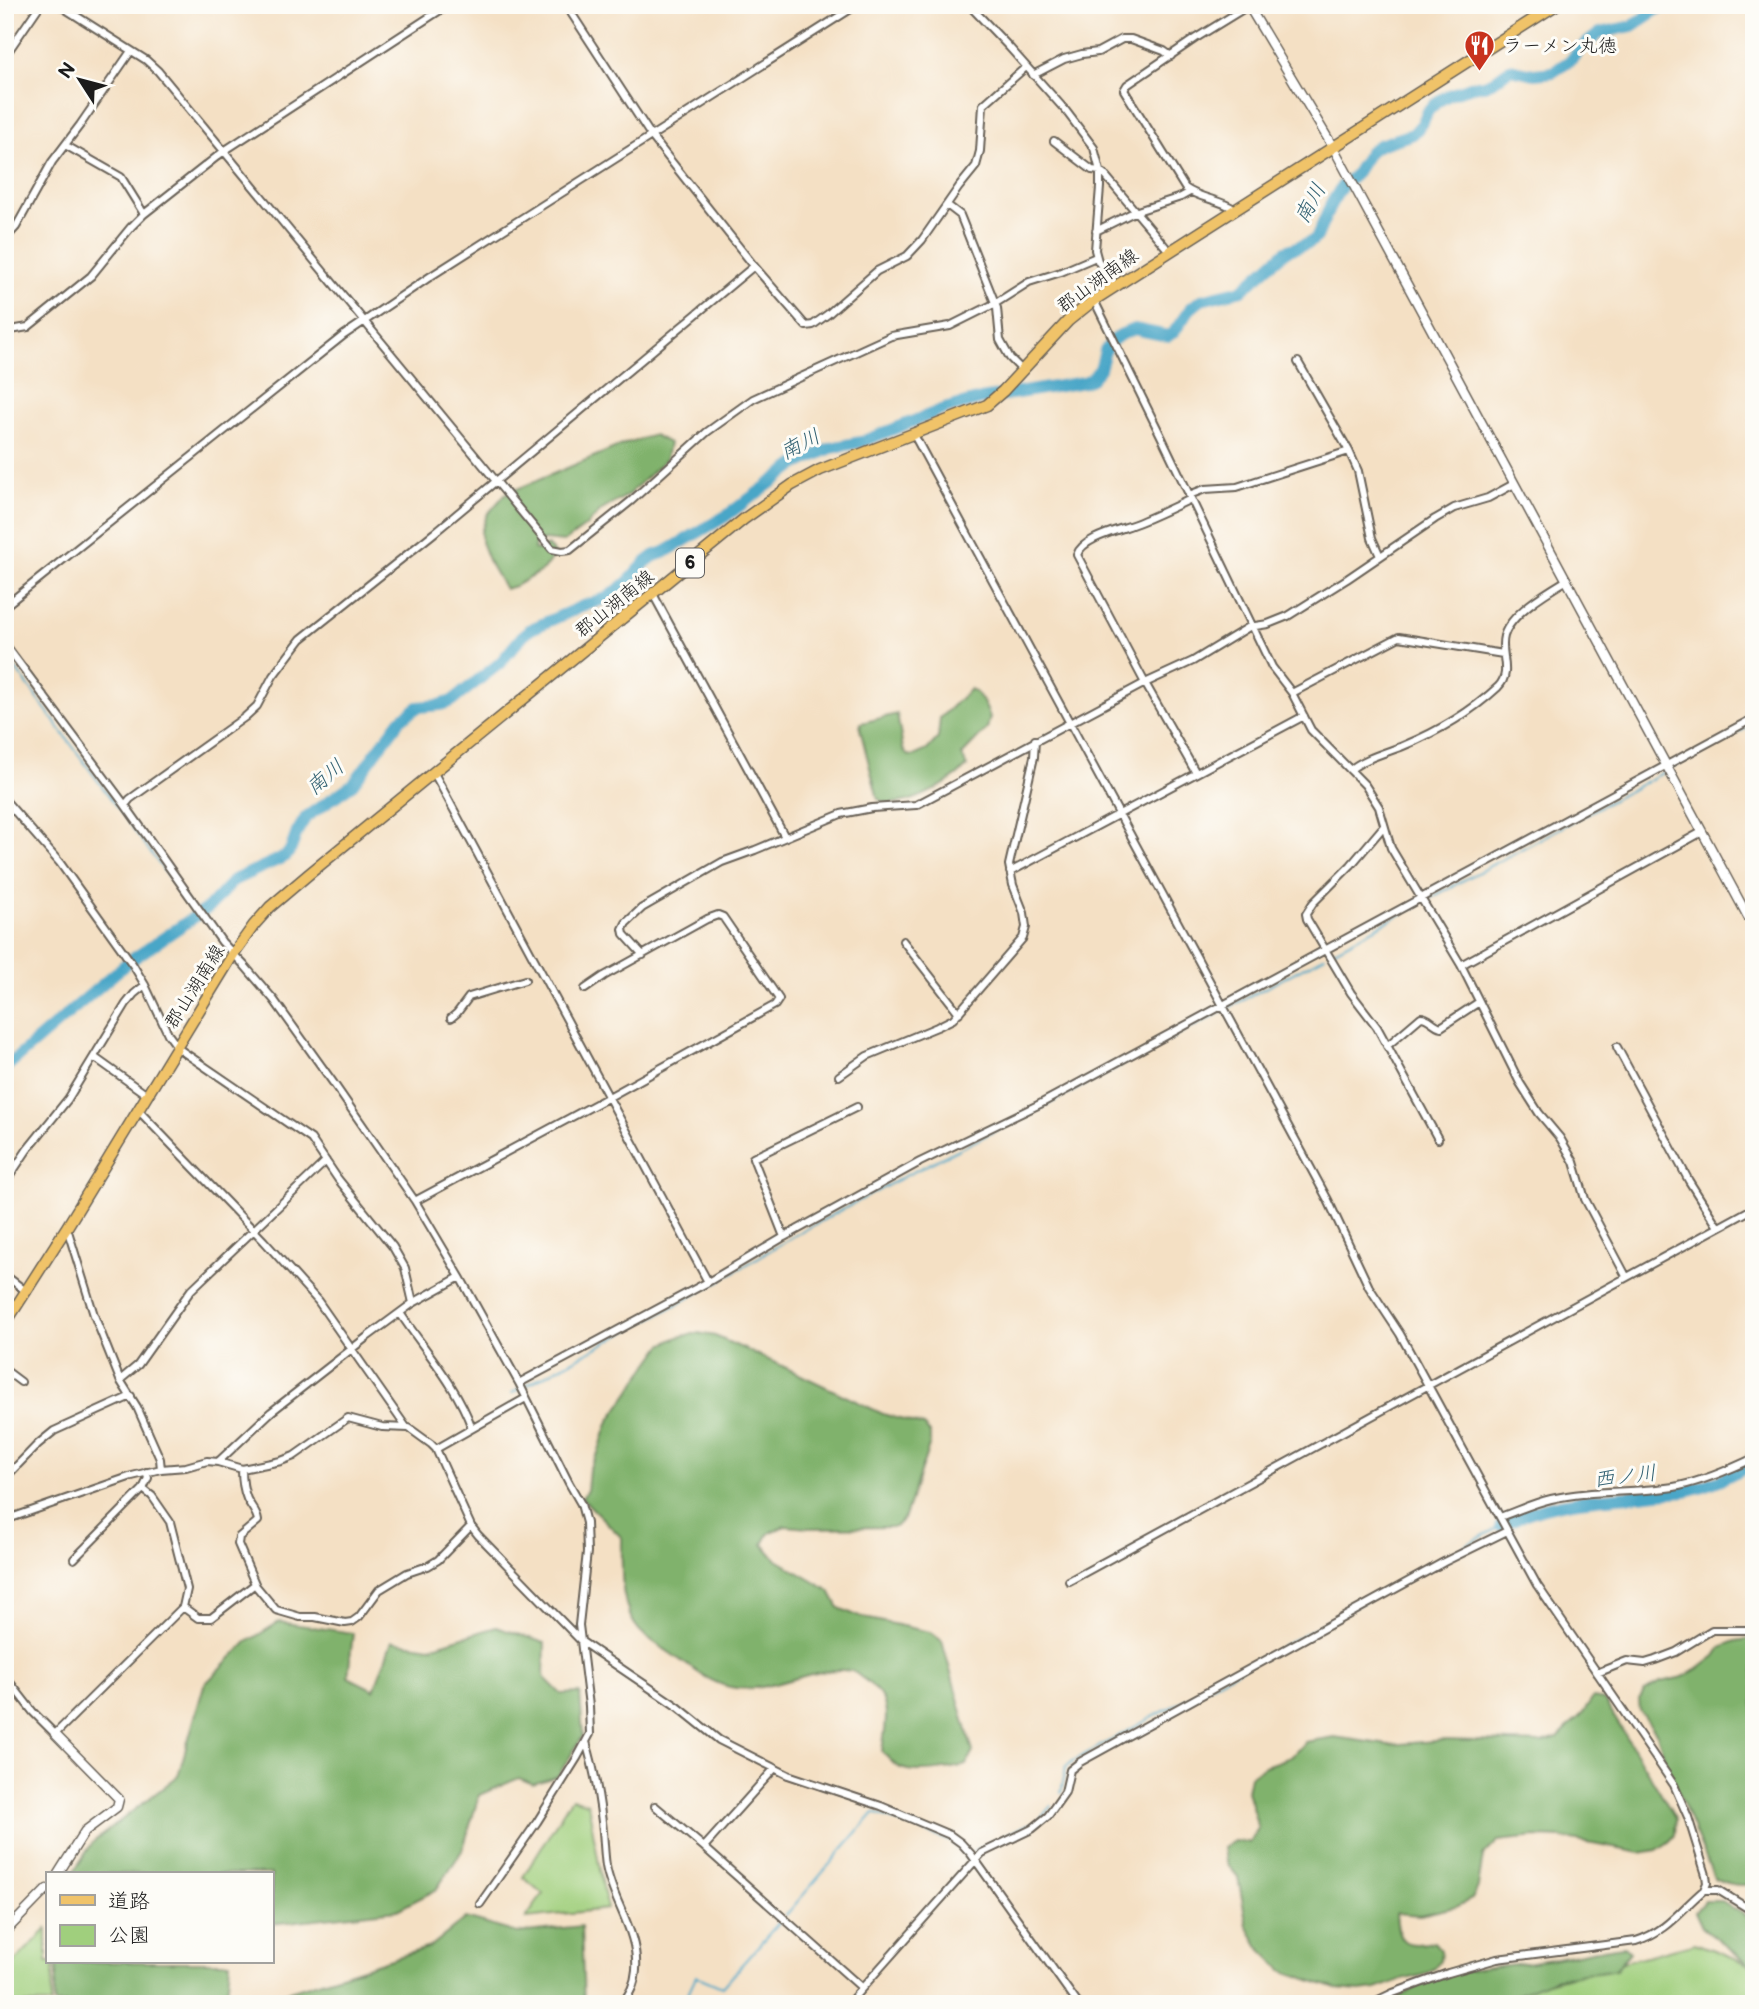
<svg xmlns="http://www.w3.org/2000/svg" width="1759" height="2009" viewBox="0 0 1759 2009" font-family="'Balsamiq Sans','Klee One',sans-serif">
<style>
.green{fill:#a0cf7d;stroke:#5e764c;stroke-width:2}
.forest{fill:#80b26c;stroke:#4e6744;stroke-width:2}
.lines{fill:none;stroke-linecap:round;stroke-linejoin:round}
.stream{stroke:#48a6c7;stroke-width:2}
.river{stroke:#48a6c7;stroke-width:12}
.minor-casing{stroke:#686157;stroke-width:10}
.tertiary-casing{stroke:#686157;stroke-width:11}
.primary-casing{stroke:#686157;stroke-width:13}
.minor{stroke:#fff;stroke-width:6}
.tertiary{stroke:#fff;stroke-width:8}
.primary{stroke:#f0c369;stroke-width:10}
.labels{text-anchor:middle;stroke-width:6;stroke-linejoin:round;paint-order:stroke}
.shield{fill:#fdfcf7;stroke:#605f5e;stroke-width:2}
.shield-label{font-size:18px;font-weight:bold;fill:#1c1c1c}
.poi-label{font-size:19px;fill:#1c1c1c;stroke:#fdfcf7;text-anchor:start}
.street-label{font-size:19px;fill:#1c1c1c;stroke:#fdfcf7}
.water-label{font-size:21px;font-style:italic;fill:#326172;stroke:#fdfcf7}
</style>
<rect width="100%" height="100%" fill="#fdfcf7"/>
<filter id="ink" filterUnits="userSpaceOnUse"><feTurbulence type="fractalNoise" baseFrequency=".0143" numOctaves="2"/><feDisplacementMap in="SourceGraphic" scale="14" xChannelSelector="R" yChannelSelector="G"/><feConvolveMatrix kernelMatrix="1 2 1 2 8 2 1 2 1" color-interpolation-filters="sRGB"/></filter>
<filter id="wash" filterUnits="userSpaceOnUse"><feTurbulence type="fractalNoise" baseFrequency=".00686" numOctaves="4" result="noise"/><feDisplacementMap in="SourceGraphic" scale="28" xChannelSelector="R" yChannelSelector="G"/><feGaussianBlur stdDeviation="1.57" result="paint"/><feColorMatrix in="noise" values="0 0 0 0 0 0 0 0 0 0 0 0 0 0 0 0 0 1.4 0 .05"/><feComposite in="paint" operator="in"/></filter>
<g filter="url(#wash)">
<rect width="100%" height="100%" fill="#f4e0c4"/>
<path class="green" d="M572 1798 588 1803 607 1909 526 1918 543 1894 523 1877Z
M47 1929V1962H54L51 2004H5V1971Z
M1695 1943 1735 1958 1754 1967V2004H1464Z"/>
<path class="forest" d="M654 435 669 443 666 459 628 495 602 510 586 526 564 542 544 540 535 544 534 549 538 550 547 545 555 554 543 570 515 586 505 589 488 560 481 542V532L487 515 505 494 624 444Z
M970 689C981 694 985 706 990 717L987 729 962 755 967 767C950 783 901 814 878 799L860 729 861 723 897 714 903 749 907 755 914 756 927 750 938 738 940 718Z
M698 1333 715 1336 780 1365 883 1414 923 1426 930 1433V1443L905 1517 895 1527 809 1528 785 1526 769 1533 763 1544 777 1560 830 1591 839 1608 860 1617 930 1632 942 1641 973 1752 966 1765C950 1769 919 1774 904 1769 895 1767 888 1758 882 1751 886 1719 894 1702 865 1680 860 1677 856 1672 851 1671 813 1664 768 1696 730 1687 708 1682 688 1665 670 1653 660 1646 648 1639 640 1631 618 1607 622 1568 622 1538L582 1498 587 1490 589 1469 598 1453 608 1423 645 1369 662 1345 678 1337Z
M279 1622 353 1633 348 1677 374 1690 392 1641 430 1647 496 1627 545 1643 544 1677 561 1694 580 1693 583 1736 558 1776 533 1784 519 1778 479 1795 463 1849 436 1890 397 1910 271 1924V1874H72L93 1842 178 1776 204 1685 247 1642Z
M1754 1638V1884C1738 1886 1728 1885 1714 1878L1667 1765 1657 1734 1640 1711 1639 1700 1645 1691 1660 1682 1683 1677 1698 1669 1715 1656 1721 1647 1736 1641Z
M1593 1698 1604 1700 1676 1819 1675 1835 1670 1841 1657 1850 1640 1853 1561 1838 1536 1837 1498 1841 1483 1856 1478 1887 1472 1899 1455 1907 1420 1915 1396 1913C1398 1944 1404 1947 1434 1942L1441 1950 1440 1961 1435 1968 1423 1975 1398 1981 1376 1989 1360 1991 1336 1989 1283 1971 1259 1947 1247 1926 1238 1877 1225 1861 1223 1848 1234 1841 1250 1842 1258 1828 1247 1791 1250 1776 1265 1766 1291 1757 1305 1742 1334 1737 1389 1745 1445 1740 1541 1743 1558 1738 1583 1713Z
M1704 1901H1722L1754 1921V1968L1702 1927 1695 1912Z
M466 1918 517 1933 581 1926 584 2004H248L430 1947Z
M1624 1946 1630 1952 1616 1969 1599 1972 1584 1973 1554 1979 1515 1995 1477 2004H1388C1413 1988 1438 1975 1468 1970 1491 1966 1515 1965 1538 1961 1568 1957 1594 1949 1624 1946Z
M57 1962H230L227 1996 241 2004H54Z"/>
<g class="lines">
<path class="stream" d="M5 654 197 916
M1671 768 1754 724
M1425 901 1666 771
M1329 953 1420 904
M1228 1008 1325 956
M512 1393 711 1286 799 1233 907 1175 1045 1106 1223 1011
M1061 1793 1066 1767 1073 1761 1501 1526
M1039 1820 1051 1806
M973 1851 1026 1825 1035 1823
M786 1915 874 1813 952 1842 966 1855 968 1854
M683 2004 696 1976 722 1987 782 1919"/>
<path class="river" d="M5 1068 127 963 209 907 234 880 286 856 291 849 297 832 306 817 353 784 400 720 418 707 440 705 452 701 500 663 524 634 531 629 583 606 607 598 627 583 646 562 654 556 665 552 726 516 795 465 831 448 861 442 944 409 981 399 1084 382 1091 379 1100 369 1105 351 1112 341 1120 335 1134 329 1168 336 1174 332 1190 309 1201 300 1242 290 1286 251 1311 242 1317 237 1331 204 1342 186 1355 175 1370 151 1379 145 1413 134 1422 124 1428 111 1437 102 1449 95 1470 87 1484 85 1494 81 1510 69 1534 74 1553 72 1571 60 1583 46 1600 33 1632 26 1664 5
M1501 1526C1550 1497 1602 1500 1657 1493 1666 1492 1675 1492 1684 1491 1710 1486 1731 1475 1754 1462"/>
</g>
</g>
<g filter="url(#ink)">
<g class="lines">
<defs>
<path id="minor" d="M59 5 146 60 158 71 552 549 562 551 570 550 631 501 707 432 753 399 891 336 950 326 996 303 1029 282 1061 272 1096 257
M566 5 652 137 754 266 806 326 813 325 828 314 877 271 907 256 922 240 959 187 976 166 980 151 983 105 1026 67
M969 5 1009 47 1066 111 1094 148 1100 171V187L1095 250 1098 261 1115 287
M5 56 40 5
M1033 75 1064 59 1082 54 1098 52 1122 39H1131L1164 51 1171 56
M1054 141 1092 170 1100 171 1104 174 1169 251
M65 145 121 177 144 214
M947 205 960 215 997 308 1000 340 1010 358 1022 370
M1234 209C1219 199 1200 199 1185 188L1124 90 1127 85 1196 38 1248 6
M1096 231 1134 212 1181 197 1190 192
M5 239 16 227 52 162 80 125 131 51
M1094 300 1161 436 1272 667 1292 693 1311 730 1365 785 1379 807 1391 848 1461 965 1520 1083 1539 1113 1560 1138 1574 1162 1585 1199 1626 1276
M5 331 28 327 91 276 131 227 144 214 224 151 448 5
M1298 362 1349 451 1358 471 1372 538 1380 556
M913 433 1328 1200 1369 1287 1400 1334 1537 1585 1674 1785 1688 1817 1706 1875 1707 1883 1704 1890C1680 1910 1668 1931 1636 1941L1497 1959 1448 1973 1393 1993 1370 2004
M1189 495 1205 489 1237 487 1349 451
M1191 499C1174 507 1157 515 1140 522 1124 529 1082 537 1077 555L1145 683 1196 773
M653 594 785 837
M5 606 344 335 431 276 857 5
M5 644 125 805 222 942 244 965 274 1000 332 1081 415 1201 460 1277 519 1383 569 1483 581 1504 586 1523 587 1552 579 1625 589 1706 590 1734 577 1758 537 1822 480 1904
M1292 693 1399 637 1503 654
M1350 770C1365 758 1385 753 1403 746 1437 732 1471 712 1498 687 1513 672 1499 654 1504 636 1511 613 1547 592 1567 580
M434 773 708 1282
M5 800 60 863 133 965 145 985 168 1034 179 1049 311 1139 338 1179 393 1247 405 1268 413 1303
M125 805 130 799 245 717 257 706 273 676 301 639 434 533 754 266
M1384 826 1351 865 1313 903 1306 914 1307 919 1351 993 1377 1027 1438 1139
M1010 872 1304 716
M903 941 959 1013
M643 955 624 934 623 929 626 923 642 908 722 862 755 850 841 814 872 808 916 805 933 796 1145 683 1193 661 1249 627 1268 624 1288 616 1347 579 1435 519 1454 508 1488 498 1514 484
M1461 965 1702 832
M451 1018 457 1013 469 997 525 980
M1387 1046 1421 1017C1429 1017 1433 1025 1441 1027L1479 1002
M1617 1047 1689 1181 1718 1227
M94 1057 147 1095
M839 1076 867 1056 937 1027 953 1019 1023 938 1026 927 1024 913 1013 885 1009 865 1034 757 1035 740
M138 1110 264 1241 318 1301 406 1427
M5 1183 27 1150 68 1099 126 1004 134 994 145 985
M415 1201 609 1097 775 1005 779 999 723 917 718 915 707 919 604 976 585 989
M67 1228 94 1315 120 1380 137 1407 160 1459 161 1469
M784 1237 753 1158 857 1107
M5 1275 27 1292
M400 1313C425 1351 456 1384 472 1428
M5 1370 21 1382
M120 1380 138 1365 191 1290 326 1161
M519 1383 708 1282 784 1237 920 1162 1040 1104 1754 718
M436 1449 526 1398
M218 1462 271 1412 367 1337 413 1303 460 1277
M242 1469C242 1480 243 1489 247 1499 251 1507 257 1512 258 1521L239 1537 238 1544 256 1586 276 1610 300 1617H315L345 1623 352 1622 359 1617 379 1590 407 1573 428 1566 438 1560 471 1526
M5 1478 38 1444 54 1431 131 1396
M1500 1517C1517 1511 1533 1503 1551 1499 1592 1489 1637 1494 1679 1486 1706 1480 1729 1470 1754 1458
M5 1520 132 1476 161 1469 186 1467 207 1461 218 1462 242 1469 281 1461 294 1456 348 1418 382 1427 409 1428 431 1444 436 1449 471 1526 478 1535 582 1642 678 1707 719 1740 788 1775 881 1806 950 1835 961 1843 971 1854 1078 2004
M74 1559 143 1489 148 1478 146 1472
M1069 1581 1754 1208
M183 1607 198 1618H211L255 1584
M1597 1673 1627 1661 1645 1663 1655 1660 1676 1652 1712 1630H1754
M5 1676 33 1712 55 1734 183 1607 187 1589 170 1522 152 1496 143 1489
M586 1742C594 1768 599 1796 602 1822 604 1837 604 1852 606 1866 612 1901 639 1932 636 1970 635 1982 630 1995 621 2004
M655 1806 704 1847 862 1988
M704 1847 775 1768
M1704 1890H1718L1754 1912
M848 2004 982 1853 1032 1829 1048 1816 1065 1792 1070 1770 1080 1762 1444 1562 1507 1531"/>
<path id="tertiary" d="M1248 5 1333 147 1754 928
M55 1734 119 1799 117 1807 85 1831 58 1874
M5 1932 47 1889"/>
<path id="primary" d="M5 1324 67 1227 234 953 254 925 270 907 309 874 744 519 792 485 820 470 987 405 1003 391 1068 321 1094 300 1556 5"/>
</defs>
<use href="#minor" class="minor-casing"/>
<use href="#tertiary" class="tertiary-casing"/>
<use href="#primary" class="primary-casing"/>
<use href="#minor" class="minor"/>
<use href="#tertiary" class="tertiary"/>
<use href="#primary" class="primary"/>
</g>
</g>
<defs>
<symbol id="restaurant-pin" viewBox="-11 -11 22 30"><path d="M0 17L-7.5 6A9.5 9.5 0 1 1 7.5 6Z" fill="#c8321e" stroke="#fdfcf7"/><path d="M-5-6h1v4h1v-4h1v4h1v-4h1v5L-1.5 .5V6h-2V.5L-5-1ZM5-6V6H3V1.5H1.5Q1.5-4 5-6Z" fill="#fff"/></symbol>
</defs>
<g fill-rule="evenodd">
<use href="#restaurant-pin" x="1462" y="28" width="35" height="47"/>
</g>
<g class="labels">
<rect class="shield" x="676" y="548.5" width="28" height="29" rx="5"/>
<g class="shield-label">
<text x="690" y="569">6</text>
</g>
<g class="poi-label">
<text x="1503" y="52">ラーメン丸徳</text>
</g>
<g class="street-label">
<text transform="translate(1097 280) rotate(-36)" y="7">郡山湖南線</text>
<text transform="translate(614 603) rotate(-39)" y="7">郡山湖南線</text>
<text transform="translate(194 986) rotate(-58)" y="7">郡山湖南線</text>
</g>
<g class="water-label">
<text transform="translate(1310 203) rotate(-61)" y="7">南川</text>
<text transform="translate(800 444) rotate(-27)" y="7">南川</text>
<text transform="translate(325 777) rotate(-40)" y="7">南川</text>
<text transform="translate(1625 1476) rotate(-7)" y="7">西ノ川</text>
</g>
</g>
<rect width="1759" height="2009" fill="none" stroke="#fdfcf7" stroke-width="28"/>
<rect x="46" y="1872" width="228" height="91" fill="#fdfcf7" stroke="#a3a29f" stroke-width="2"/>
<rect x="60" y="1895" width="35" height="10" fill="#f0c369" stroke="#a3a29f" stroke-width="2"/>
<text x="108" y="1908" font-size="21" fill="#1c1c1c">道路</text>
<rect x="60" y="1925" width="35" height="21" fill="#a0cf7d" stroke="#a3a29f" stroke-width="2"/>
<text x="108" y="1942" font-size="21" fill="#1c1c1c">公園</text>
<g transform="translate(80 80) rotate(306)" stroke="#fdfcf7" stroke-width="5" paint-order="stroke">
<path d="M0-5L12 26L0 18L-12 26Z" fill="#1c1c1c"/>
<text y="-10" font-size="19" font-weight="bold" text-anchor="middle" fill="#1c1c1c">N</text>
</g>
</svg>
